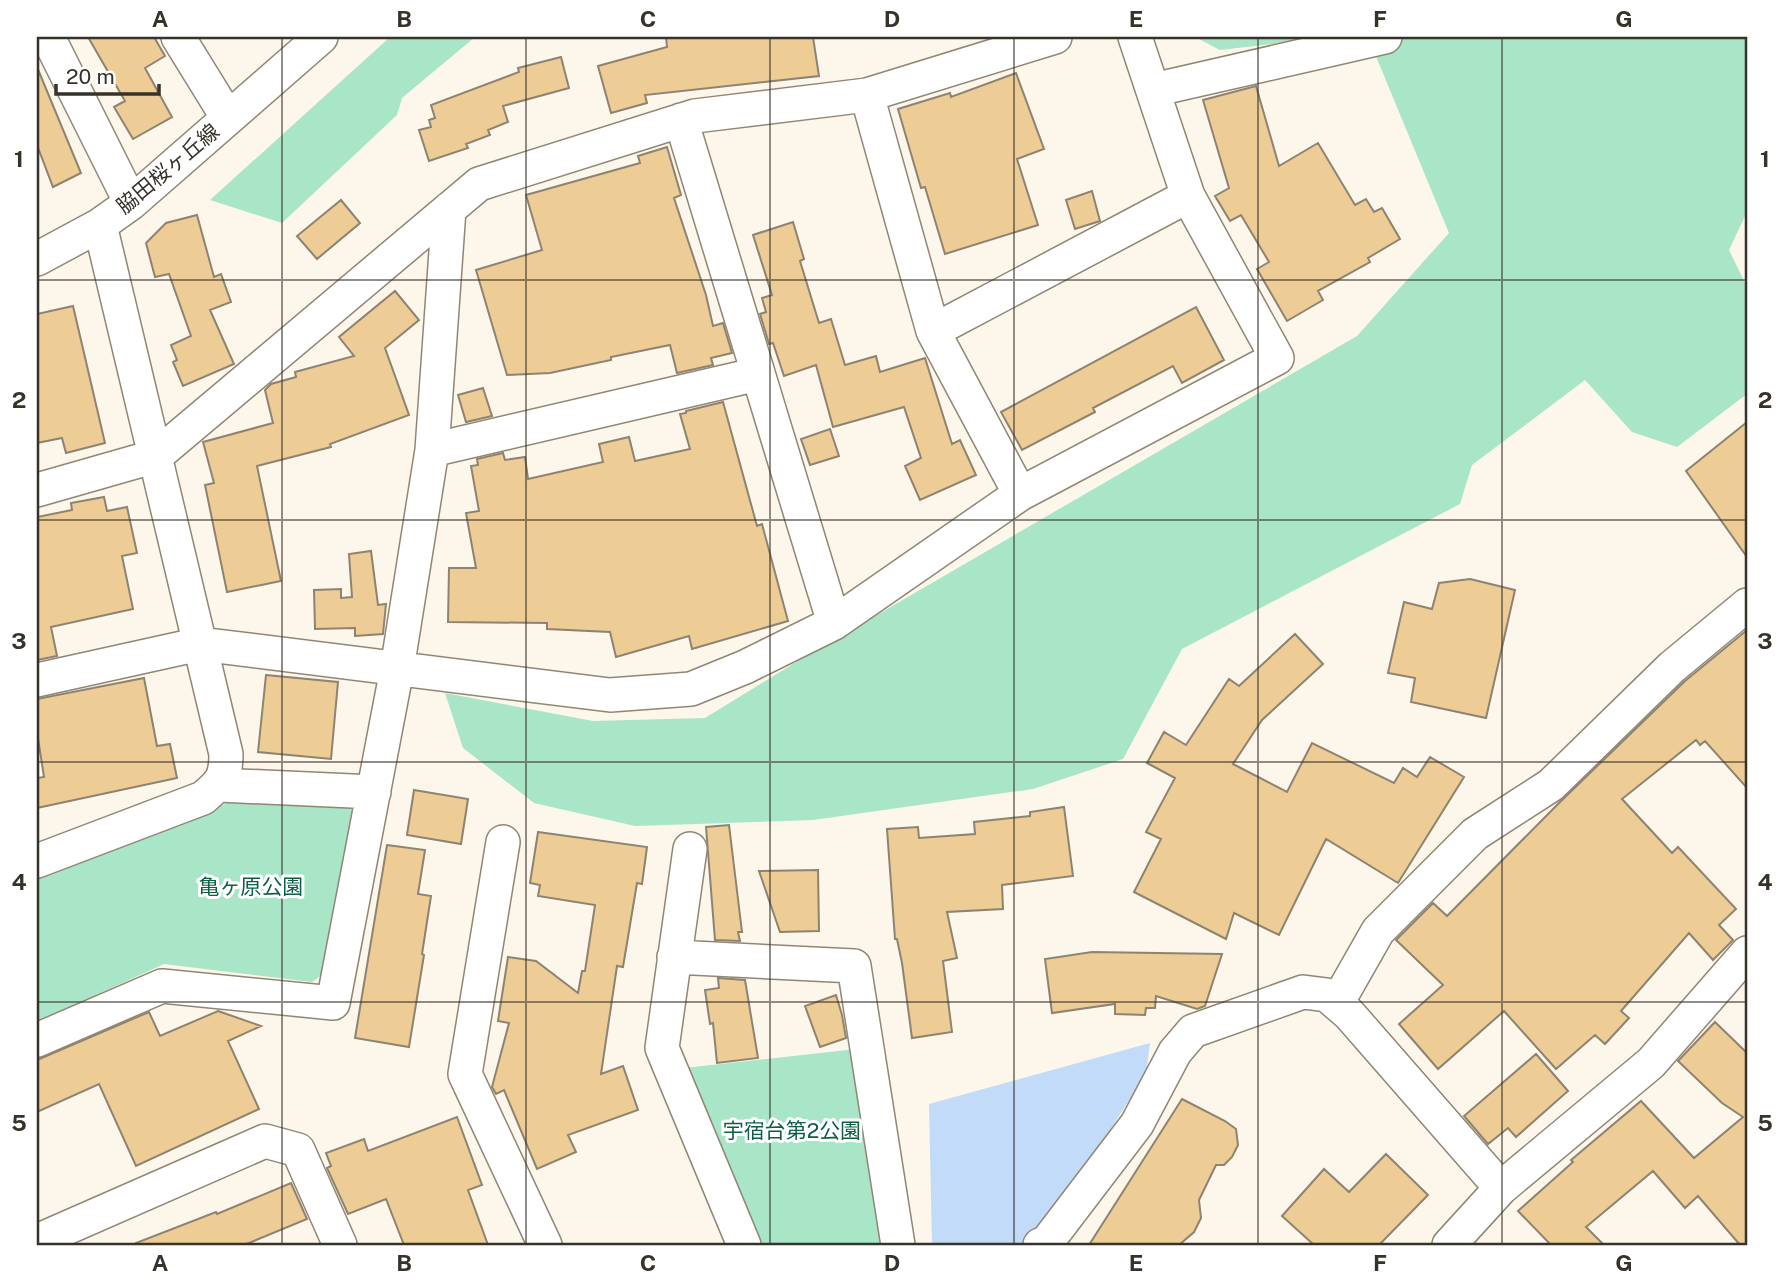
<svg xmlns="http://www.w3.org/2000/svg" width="1784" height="1282" viewBox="0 0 1784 1282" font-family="'Public Sans','Noto Sans JP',sans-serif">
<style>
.green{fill:#a8e6c7}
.water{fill:#c1dbf8}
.building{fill:#edcc95;stroke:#8e8371;stroke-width:2}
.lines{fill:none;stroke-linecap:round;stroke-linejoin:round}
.minor-casing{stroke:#918674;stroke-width:36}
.minor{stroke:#fff;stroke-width:33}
.grid{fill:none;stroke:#37322a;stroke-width:2;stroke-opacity:0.55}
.labels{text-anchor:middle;stroke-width:6;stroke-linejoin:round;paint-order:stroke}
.street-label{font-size:21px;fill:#37322a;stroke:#fff}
.park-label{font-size:21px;fill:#0e5f42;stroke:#fff}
.neatline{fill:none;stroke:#37322a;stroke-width:2.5}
.grid-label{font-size:23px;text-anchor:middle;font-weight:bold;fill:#37322a}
</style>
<rect width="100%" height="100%" fill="#fdf6ea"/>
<path class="green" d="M390 37H475L402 98 397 115 282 223 210 200Z
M1195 37H1332L1220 50Z
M1368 37H1747V212L1729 250 1747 287V394L1677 447 1632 432 1585 380 1472 465 1460 504 1182 649 1123 759 1033 789 813 820 635 826 534 803 463 748 445 693 593 721 705 718 801 659 1357 336 1449 233Z
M236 800 354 803 333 967 312 982 164 964 37 1022V875Z
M856 1049 880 1245H761L684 1068Z"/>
<path class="water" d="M1150 1043 1146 1073 1063 1205 1029 1245H932L929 1104Z"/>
<path class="building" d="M88 37H154L165 56 145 68 172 117 133 139 114 107 125 101Z
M666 37H813L819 76 645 95 647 103 611 113 598 66 667 47Z
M561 57 569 88 503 106 508 122 488 130 490 135 466 144 468 148 429 161 419 130 431 127 429 120 435 118 431 105 519 72 518 68Z
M37 67 81 173 53 187 37 145Z
M1016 73 1044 149 1017 159 1038 225 945 254 925 187 921 188 898 109 950 93 951 97Z
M1256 86 1279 166 1318 143 1355 205 1366 199 1374 212 1382 208 1400 239 1368 258 1370 262 1318 291 1323 300 1287 321 1257 269 1269 262 1241 215 1230 221 1215 196 1229 188 1203 100Z
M667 147 681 195 674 198 706 295 713 326 723 323 732 353 711 358 713 365 677 373 670 345 611 357V360L550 373 507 375 476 270 542 250 526 195 640 163 638 156Z
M1092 191 1100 221 1075 229 1066 200Z
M341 200 360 223 317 259 297 236Z
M197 215 214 277 221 274 231 302 210 310 234 364 183 386 173 362 177 360 171 345 191 336 169 274 155 277 146 243 166 223Z
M793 222 804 259 800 261 819 323 831 319 845 365 876 356 880 372 925 358 952 444 960 440 976 475 920 500 905 466 921 458 904 407 833 427 816 365 784 376 773 343 769 344 760 314 766 312 762 298 772 295 753 235Z
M395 291 419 320 385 348 409 415 330 444 331 447 257 466 281 581 227 592 205 485 214 483 203 442 273 423 265 390 271 384 296 377 295 372 354 356 339 337Z
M73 306 105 443 66 453 62 438 37 443V314Z
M1196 307 1224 360 1182 383 1173 366 1093 408 1095 412 1022 450 1001 412Z
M483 388 492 416 466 422 458 395Z
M723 402 757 526 762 524 788 621 692 649 689 636 616 657 610 632 547 629V623L448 622 449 568H476L466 513 479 511 471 466 478 465 477 459 503 453 505 460 525 457 528 479 603 462 599 444 629 437 635 461 690 449 680 414 686 413V411Z
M1747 422V557L1686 471Z
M830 429 839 456 810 465 801 439Z
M104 497 107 511 127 507 137 553 122 556 133 609 51 627 57 656 37 660V517L72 510 71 503Z
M371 551 378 605 386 604 383 634 355 636V628L315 629 314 590 341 589V598L352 597 349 554Z
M1470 579 1515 590 1486 718 1411 702 1415 678 1388 673 1404 602 1432 609 1439 583Z
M1747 630V788L1705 741 1700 745 1696 740 1622 799 1672 853 1678 847 1736 909 1719 925 1733 940 1713 960 1689 933 1621 1011 1629 1018 1605 1044 1595 1035 1556 1069 1504 1011 1438 1069 1399 1024 1443 985 1396 940 1433 903 1447 916 1559 803 1685 681Z
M1295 634 1323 664 1262 720 1233 764 1287 792 1312 743 1394 783 1403 768 1417 777 1430 757 1464 777 1398 883 1326 839 1279 935 1234 913 1226 939 1134 892 1161 839 1146 832 1175 778 1147 763 1164 732 1186 745 1229 679 1239 686Z
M266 675 338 682 331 759 258 752Z
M144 678 157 746 170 744 177 778 37 808V778L44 777 37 732V699Z
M414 790 468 799 461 844 407 835Z
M1064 807 1073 876 1002 885 1003 909 947 912 957 958 943 961 952 1032 912 1038 902 963 897 939H895L887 829 918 827 919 838 975 834 974 822 1030 816V812Z
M729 825 742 932H738L740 941 715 940 706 827Z
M538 832 647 847 642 884 637 883 623 967 617 966 601 1074 623 1066 638 1110 568 1135 576 1152 537 1169 504 1090 496 1094 492 1087 509 1023 498 1021 508 957 536 961 578 993 582 971H585L595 905 538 896 540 885 530 883Z
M387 845 425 850 418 894 431 896 422 954 424 955 409 1047 355 1038Z
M818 870 819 931 780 932 759 871Z
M1092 952 1222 954 1205 1006 1197 1009 1156 996 1155 1008H1146L1145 1015 1115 1014V1004L1052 1013 1045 959Z
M718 978 745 980 758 1058 717 1063 713 1023 710 1024 705 990 719 988Z
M836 995 842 1015 846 1038 820 1047 805 1006Z
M218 1011 261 1026 228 1041 259 1109 136 1166 99 1084 37 1112V1060L149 1012 160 1036Z
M1715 1022 1747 1053V1245H1740L1698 1196 1685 1208 1653 1171 1586 1227 1604 1245H1551L1518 1211 1573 1162 1571 1160 1641 1101 1694 1158 1743 1117 1722 1103 1678 1061Z
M1536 1054 1568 1091 1516 1137 1508 1128 1488 1144 1464 1116Z
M1182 1099 1225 1121 1236 1129 1238 1145 1232 1157 1224 1165H1216L1199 1200 1201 1218 1194 1232 1179 1245H1089Z
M457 1117 482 1185 468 1190 488 1245H404L386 1199 348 1214 327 1168 331 1166 326 1153 364 1139 368 1151Z
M1386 1154 1428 1195 1379 1245H1314L1282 1216 1324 1169 1349 1192Z
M291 1183 307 1219 244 1245H137L136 1243 216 1212 217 1214Z"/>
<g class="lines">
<defs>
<path id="minor" d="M48 37 131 203
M178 37 228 118
M1153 90 1385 37
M867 95 933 331 1020 494
M681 120 834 623
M37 259 100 225 131 203 321 37
M933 331 1188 196
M432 450 758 374
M37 490 156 456 479 184 695 116 867 95 1055 37
M37 680 200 644 610 695 691 689 745 667 834 623 1020 494 1277 358 1188 196 1135 37
M219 785 374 792
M503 842 465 1074 545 1245
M690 849 662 1048 744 1245
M37 861 203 798C221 783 226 778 226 754L100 225
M674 957 854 966 898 1245
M1337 1003 1378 931 1475 834 1551 785 1672 667 1747 605
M37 1040 162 986 333 1003 397 669 432 450 449 209
M37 1241 265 1141 298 1150 340 1245
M1040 1245 1047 1242 1137 1124 1175 1052 1193 1031 1303 992 1327 995 1349 1014 1501 1188
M1449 1245 1501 1188 1651 1063 1747 953"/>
</defs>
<use href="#minor" class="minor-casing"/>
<use href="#minor" class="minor"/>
</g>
<path class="grid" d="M282 37V1245M526 37V1245M770 37V1245M1014 37V1245M1258 37V1245M1502 37V1245M37 280H1747M37 520H1747M37 762H1747M37 1002H1747"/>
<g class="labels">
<g class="street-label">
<text transform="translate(168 169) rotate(-40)" y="7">脇田桜ヶ丘線</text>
</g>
<g class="park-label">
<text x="251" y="894">亀ヶ原公園</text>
<text x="792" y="1138">宇宿台第2公園</text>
</g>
</g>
<rect width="1784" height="1282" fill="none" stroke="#ffffff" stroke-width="77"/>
<path d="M56 84v10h103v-10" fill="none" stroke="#37322a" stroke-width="3.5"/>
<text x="66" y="84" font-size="21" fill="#37322a" stroke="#ffffff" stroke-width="5" paint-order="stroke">20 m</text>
<rect x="38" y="38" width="1708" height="1206" class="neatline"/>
<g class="grid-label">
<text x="160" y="27">A</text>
<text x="404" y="27">B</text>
<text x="648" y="27">C</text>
<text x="892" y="27">D</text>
<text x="1136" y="27">E</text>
<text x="1380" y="27">F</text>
<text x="1624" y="27">G</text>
<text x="19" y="167">1</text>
<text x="1765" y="167">1</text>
<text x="19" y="408">2</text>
<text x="1765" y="408">2</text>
<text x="19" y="649">3</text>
<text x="1765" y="649">3</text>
<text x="19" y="890">4</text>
<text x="1765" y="890">4</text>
<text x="19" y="1131">5</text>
<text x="1765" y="1131">5</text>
<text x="160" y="1271">A</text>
<text x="404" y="1271">B</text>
<text x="648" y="1271">C</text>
<text x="892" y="1271">D</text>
<text x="1136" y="1271">E</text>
<text x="1380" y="1271">F</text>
<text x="1624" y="1271">G</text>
</g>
</svg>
